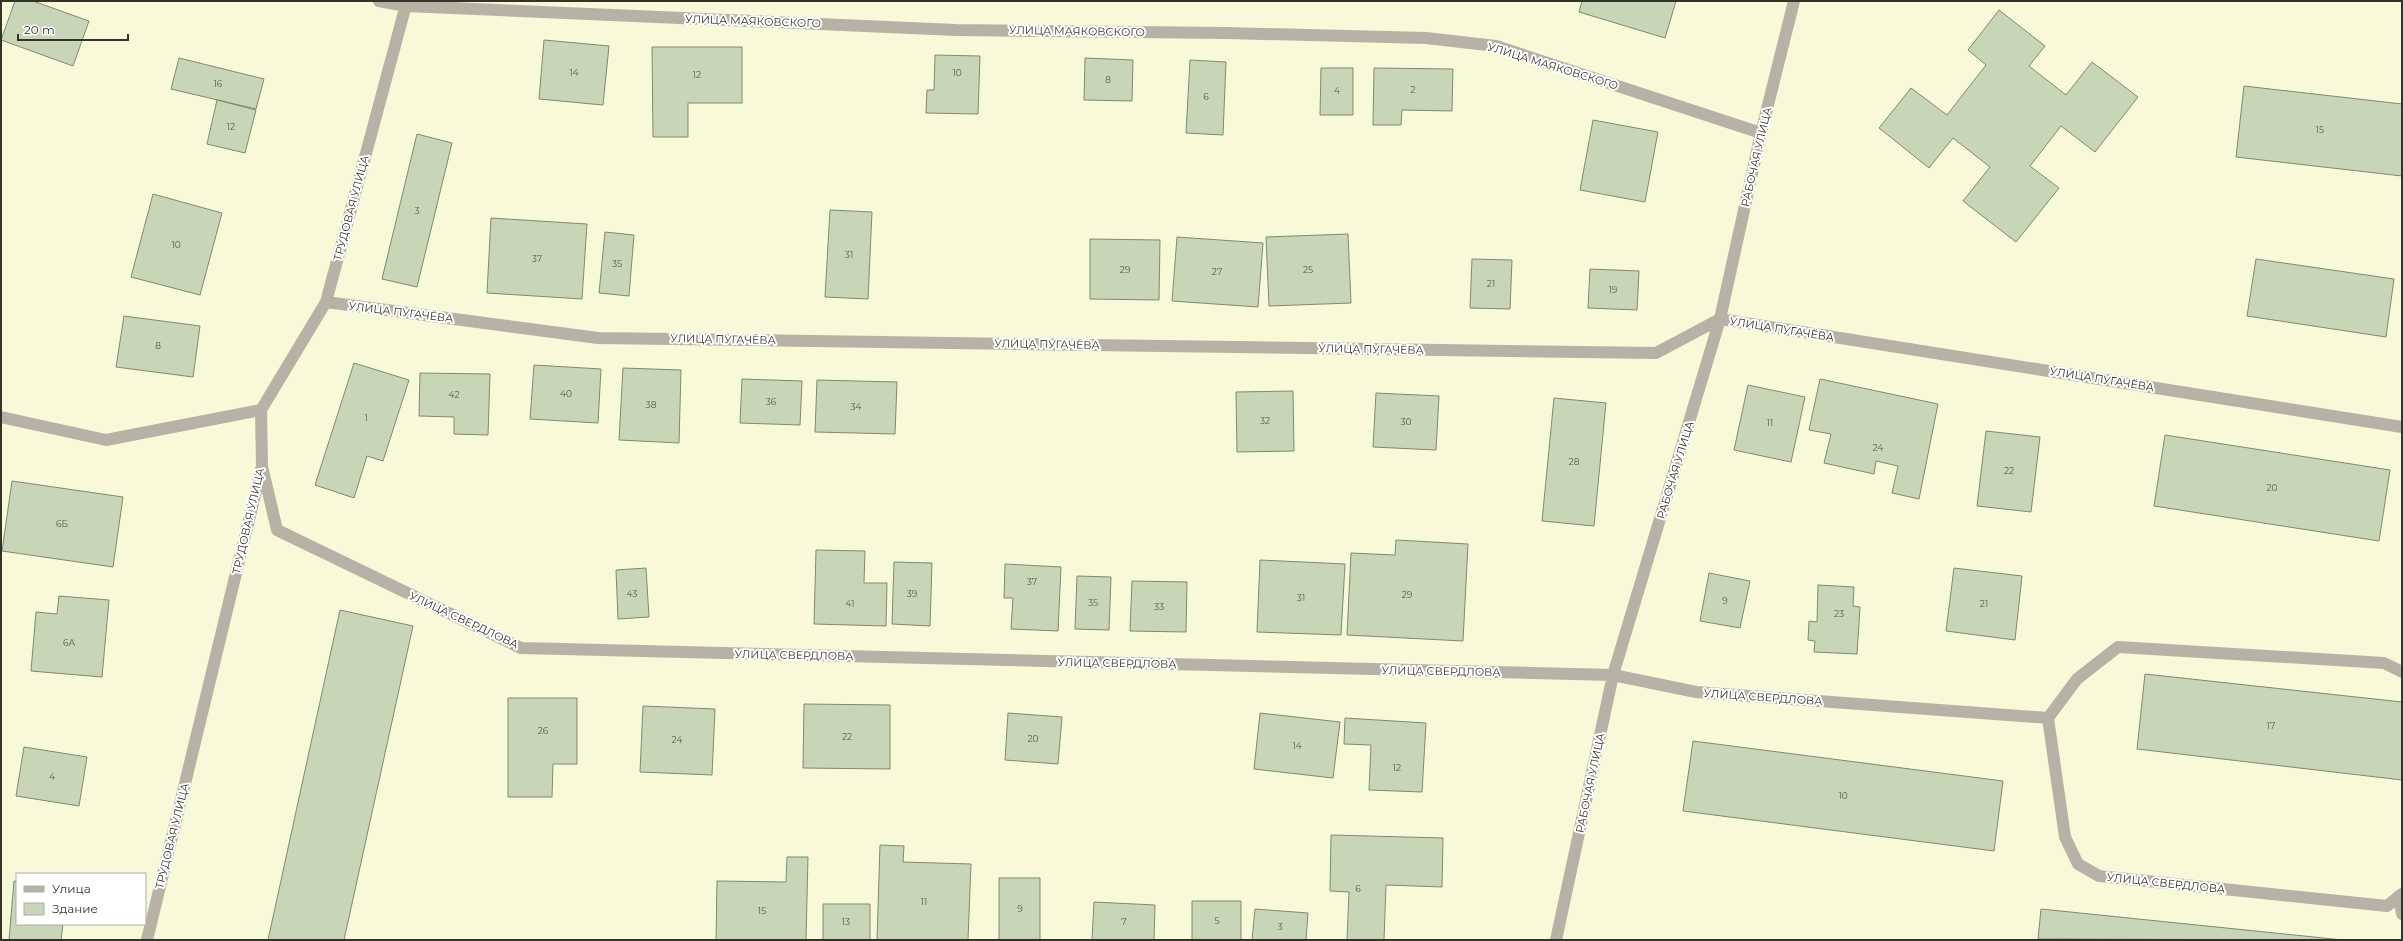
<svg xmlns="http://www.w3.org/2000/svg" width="2403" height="941" viewBox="0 0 2403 941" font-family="Montserrat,sans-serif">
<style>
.building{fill:#c8d5b7;stroke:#7e8b6f}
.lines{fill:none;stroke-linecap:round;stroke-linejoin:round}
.service{stroke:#b7b2a5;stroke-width:12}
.minor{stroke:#b7b2a5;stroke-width:12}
.labels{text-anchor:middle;stroke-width:4;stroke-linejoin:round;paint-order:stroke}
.number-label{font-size:9px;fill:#585c4b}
.street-label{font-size:11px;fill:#333327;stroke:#fff}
</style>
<rect width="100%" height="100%" fill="#f8f9d8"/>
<path class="building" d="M15 1H33L89 21 73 66 1 40Z
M1582 1H1676L1665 38 1579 12Z
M1999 10 2045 46 2029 66 2066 95 2092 62 2138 97 2095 152 2061 126 2030 166 2059 188 2016 242 1963 201 1990 167 1953 138 1929 168 1879 128 1911 88 1947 115 1986 65 1968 50Z
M544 40 609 46 603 105 539 99Z
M652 47H742V103H688V137H653Z
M935 55 980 56 978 114 926 113 927 90H934Z
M179 58 264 79 256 109 171 89Z
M1085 58 1133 60 1132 101 1084 100Z
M1190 60 1226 62 1223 135 1186 133Z
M1321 68H1353V115H1320Z
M1374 68 1453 69 1452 111 1402 110 1401 125H1373Z
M2244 86 2402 104V176L2236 157Z
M217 100 256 110 245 153 207 144Z
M1593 120 1658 132 1645 202 1580 190Z
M417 134 452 143 417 287 382 279Z
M153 194 222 213 200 295 131 277Z
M830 210 872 212 868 299 825 297Z
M491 218 587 224 582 299 487 293Z
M605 232 634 235 629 296 599 293Z
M1348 234 1351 303 1269 306 1266 237Z
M1177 237 1263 243 1258 307 1172 301Z
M1090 239 1160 240 1159 300 1090 299Z
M1472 259 1512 260 1510 309 1470 308Z
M2256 259 2394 279 2386 337 2247 316Z
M1590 269 1639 271 1637 310 1588 308Z
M124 316 200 326 193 377 116 367Z
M354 363 409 380 383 461 367 456 354 498 315 485Z
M534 365 601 369 598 423 530 419Z
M623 368 681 370 679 443 619 440Z
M420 373 490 374 488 435 454 434V417L419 416Z
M742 379 802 381 800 425 740 423Z
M1820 379 1938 404 1919 499 1892 493 1898 466 1876 461 1874 474 1824 463 1831 434 1809 430Z
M817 380 897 382 895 434 815 432Z
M1748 385 1805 397 1791 462 1734 450Z
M1293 391 1294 451 1237 452 1236 392Z
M1376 393 1439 396 1436 450 1373 447Z
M1554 398 1606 403 1594 526 1542 521Z
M1986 431 2040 437 2031 512 1977 506Z
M2165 435 2390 470 2379 541 2154 506Z
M12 481 123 497 113 567 2 551Z
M1396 540 1468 544 1463 641 1347 635 1351 553 1395 555Z
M816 550 865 551 864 583H887L886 626 814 624Z
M1260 560 1345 564 1341 635 1257 632Z
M894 562 932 563 930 626 892 624Z
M1005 564 1061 567 1058 631 1011 629 1013 598H1004Z
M646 568 649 617 618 619 616 570Z
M1954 568 2022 576 2015 640 1946 631Z
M1709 573 1750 581 1740 628 1700 621Z
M1077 576 1111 577 1109 630 1075 629Z
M1132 581 1187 582 1186 632 1130 631Z
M1818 585 1854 587 1853 606 1860 607 1857 654 1814 652 1815 641 1808 640 1809 621 1817 622Z
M59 596 109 600 102 677 31 671 36 612 57 614Z
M340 610 413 626 344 940H268Z
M2145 674 2402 702V780L2137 749Z
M508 698H577V764H553L552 797H508Z
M804 704 890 705V769L803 768Z
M643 706 715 709 712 775 640 772Z
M1008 713 1062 717 1058 764 1005 760Z
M1260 713 1340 722 1333 778 1254 769Z
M1345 718 1426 723 1422 792 1369 790 1371 745 1344 744Z
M1693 741 2003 781 1994 851 1683 811Z
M24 747 87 757 79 806 16 796Z
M1331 835 1443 838 1442 887 1386 885 1384 940H1347L1349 892 1330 891Z
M880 845 904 846 903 862 971 864 968 940H877Z
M787 857H808L806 940H716L717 881 786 882Z
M999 878H1040V940H999Z
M14 881H17V924H63L61 940H9Z
M1192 901H1241V940H1192Z
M1094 902 1155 905 1154 940H1092Z
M823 904H870V940H823Z
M1255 909 1308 913 1306 940H1252Z
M2041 909 2343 940 2038 939Z"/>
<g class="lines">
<path class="service" d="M2399 896 2402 914"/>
<path class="minor" d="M379 1 406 6 956 30 1226 33 1426 38 1496 46 1761 133
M326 302 598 338 1656 353 1720 319 2402 427
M1 417 106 440 261 410
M262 466 277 530 521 648 1613 675 1696 692 2048 718
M2402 672 2384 663 2118 647 2077 679 2048 718 2065 837 2078 864 2099 876 2387 906 2402 894
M147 940 262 466 261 410 326 302 407 1
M1556 940 1613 675 1720 319 1761 133 1794 1"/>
</g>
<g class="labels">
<g class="number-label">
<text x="574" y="76">14</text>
<text x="957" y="76">10</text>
<text x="697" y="78">12</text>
<text x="1108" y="83">8</text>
<text x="218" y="87">16</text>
<text x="1413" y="93">2</text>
<text x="1337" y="94">4</text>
<text x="1206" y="100">6</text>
<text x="231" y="130">12</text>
<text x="2320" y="133">15</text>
<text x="417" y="214">3</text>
<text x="176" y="248">10</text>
<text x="849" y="258">31</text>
<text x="537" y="262">37</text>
<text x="617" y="267">35</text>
<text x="1125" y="273">29</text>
<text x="1308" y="273">25</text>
<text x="1217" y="275">27</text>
<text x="1491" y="287">21</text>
<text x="1613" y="293">19</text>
<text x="158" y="349">8</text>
<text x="566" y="397">40</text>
<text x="454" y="398">42</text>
<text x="771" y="405">36</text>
<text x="651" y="408">38</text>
<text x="856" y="410">34</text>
<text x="366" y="421">1</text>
<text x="1265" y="424">32</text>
<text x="1406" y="425">30</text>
<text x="1770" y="426">11</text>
<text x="1878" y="451">24</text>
<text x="1574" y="465">28</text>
<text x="2009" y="474">22</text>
<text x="2272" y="491">20</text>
<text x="62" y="527">6Б</text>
<text x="1032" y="585">37</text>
<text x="632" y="597">43</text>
<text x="912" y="597">39</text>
<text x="1407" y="598">29</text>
<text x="1301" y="601">31</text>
<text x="1725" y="604">9</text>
<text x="1093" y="606">35</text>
<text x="850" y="607">41</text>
<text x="1984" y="607">21</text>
<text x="1159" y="610">33</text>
<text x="1839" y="617">23</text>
<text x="69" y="646">6А</text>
<text x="2271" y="729">17</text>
<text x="543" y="734">26</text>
<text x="847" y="740">22</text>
<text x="1033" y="742">20</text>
<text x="677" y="743">24</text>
<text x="1297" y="749">14</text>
<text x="1397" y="771">12</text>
<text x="52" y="780">4</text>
<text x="1843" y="799">10</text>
<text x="1358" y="892">6</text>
<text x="924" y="905">11</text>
<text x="1020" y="912">9</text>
<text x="762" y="914">15</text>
<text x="1217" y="924">5</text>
<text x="846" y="925">13</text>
<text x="1124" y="925">7</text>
<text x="1280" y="930">3</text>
</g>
<g class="street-label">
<text transform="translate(753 21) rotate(2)" y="4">УЛИЦА МАЯКОВСКОГО</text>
<text transform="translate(1077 31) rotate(1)" y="4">УЛИЦА МАЯКОВСКОГО</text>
<text transform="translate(1553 66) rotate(17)" y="4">УЛИЦА МАЯКОВСКОГО</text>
<text transform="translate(1756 157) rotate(-77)" y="4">РАБОЧАЯ УЛИЦА</text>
<text transform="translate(351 208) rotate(-75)" y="4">ТРУДОВАЯ УЛИЦА</text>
<text transform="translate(401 312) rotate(7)" y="4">УЛИЦА ПУГАЧЁВА</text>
<text transform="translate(1782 329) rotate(9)" y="4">УЛИЦА ПУГАЧЁВА</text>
<text transform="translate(723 339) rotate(1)" y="4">УЛИЦА ПУГАЧЁВА</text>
<text transform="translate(1047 344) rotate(1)" y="4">УЛИЦА ПУГАЧЁВА</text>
<text transform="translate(1371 349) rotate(1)" y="4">УЛИЦА ПУГАЧЁВА</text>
<text transform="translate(2102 379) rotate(9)" y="4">УЛИЦА ПУГАЧЁВА</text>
<text transform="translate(1675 470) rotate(-73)" y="4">РАБОЧАЯ УЛИЦА</text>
<text transform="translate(248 521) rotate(-77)" y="4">ТРУДОВАЯ УЛИЦА</text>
<text transform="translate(464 620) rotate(25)" y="4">УЛИЦА СВЕРДЛОВА</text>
<text transform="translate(794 655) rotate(1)" y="4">УЛИЦА СВЕРДЛОВА</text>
<text transform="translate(1117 663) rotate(1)" y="4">УЛИЦА СВЕРДЛОВА</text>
<text transform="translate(1441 671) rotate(1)" y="4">УЛИЦА СВЕРДЛОВА</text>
<text transform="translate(1763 697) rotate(4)" y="4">УЛИЦА СВЕРДЛОВА</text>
<text transform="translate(1590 783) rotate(-78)" y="4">РАБОЧАЯ УЛИЦА</text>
<text transform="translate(172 836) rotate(-76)" y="4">ТРУДОВАЯ УЛИЦА</text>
<text transform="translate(2166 883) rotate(6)" y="4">УЛИЦА СВЕРДЛОВА</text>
</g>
</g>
<rect width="2403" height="941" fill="none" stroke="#333327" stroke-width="4"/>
<rect x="16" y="873" width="130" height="52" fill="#ffffff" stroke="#adada9"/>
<rect x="24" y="886" width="20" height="6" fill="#b7b2a5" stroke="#adada9"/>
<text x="52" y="893" font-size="12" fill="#333327">Улица</text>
<rect x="24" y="903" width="20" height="12" fill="#c8d5b7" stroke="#adada9"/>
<text x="52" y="913" font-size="12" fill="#333327">Здание</text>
<path d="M18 34v6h110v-6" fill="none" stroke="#333327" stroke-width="2"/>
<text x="24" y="34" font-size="12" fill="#333327" stroke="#ffffff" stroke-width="3" paint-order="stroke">20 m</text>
</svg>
